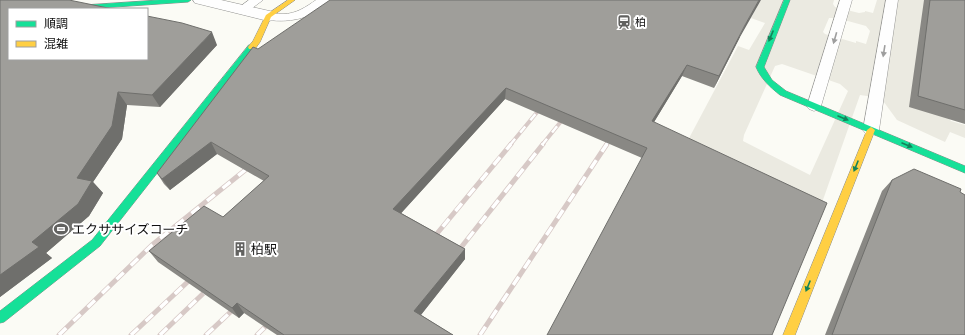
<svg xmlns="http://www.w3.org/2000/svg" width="965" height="335" viewBox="0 0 965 335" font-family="'Zilla Slab','Noto Sans JP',serif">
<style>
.plaza{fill:#ebeae1;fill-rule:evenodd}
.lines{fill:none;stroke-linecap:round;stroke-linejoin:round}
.lane-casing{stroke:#959593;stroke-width:1}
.street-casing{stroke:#959593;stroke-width:1}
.fast-casing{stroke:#8c8c89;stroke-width:1}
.slow-casing{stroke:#8c8c89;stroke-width:1}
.lane{fill:#fefefe;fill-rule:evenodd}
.street{fill:#fefefe;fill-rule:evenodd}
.fast{fill:#16e098;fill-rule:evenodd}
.slow{fill:#ffcf43;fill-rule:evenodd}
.rail-far1-casing{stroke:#d7c9c6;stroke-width:4}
.rail-casing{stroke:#d7c9c6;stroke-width:5}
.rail-far1{stroke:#fff;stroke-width:2.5;stroke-dasharray:8;stroke-linecap:butt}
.rail{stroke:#fff;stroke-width:3.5;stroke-dasharray:10;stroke-linecap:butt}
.wall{fill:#898884}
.shaded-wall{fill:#6f6f6c}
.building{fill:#9f9e9a;stroke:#6f6f6c}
.oneway{fill:#13825a}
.oneway2{fill:#9e9e9e}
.labels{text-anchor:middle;stroke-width:4;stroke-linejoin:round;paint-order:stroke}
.far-poi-label{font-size:11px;fill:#0f0f0f;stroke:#fff;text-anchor:start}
.poi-label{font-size:13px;fill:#0f0f0f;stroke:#fff;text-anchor:start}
</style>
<rect width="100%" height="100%" fill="#fbfbf5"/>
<path class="plaza" d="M761 0H834L833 4 835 7 859 13 865 12V11L873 13 877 0H931L934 102 951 121 965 125V138L950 132 945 142 897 120 881 98 860 95 818 214 687 142 738 46 749 50 765 23 751 18ZM829 18H837L866 26 870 31 866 44 856 41V43L825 34 823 32ZM782 64 840 84 848 91 810 175 743 141 744 135 775 66Z"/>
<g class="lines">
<defs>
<path id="lane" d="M249 0H263L247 12H239L237 9Z
M316 0H330C316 19 285 24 264 19L262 16 264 13C270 12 277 14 283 14 296 14 306 7 316 0Z
M840 0H852L821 106 819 109 814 111 809 109 807 106Z
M886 0H898L879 130 876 134 871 135 866 134 863 130Z"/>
<path id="street" d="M193 0H221L274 12 276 16 274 20 268 21 195 3Z"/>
<path id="fast" d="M159 0H191L188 2 86 9H54L57 7Z
M784 0H790L764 67 772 80 786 91 965 166V173L780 95C770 87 761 79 756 67Z
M249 45H252L256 47 100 246 4 322 0 323V311L92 240Z"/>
<path id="slow" d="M288 0H295L271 17 260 42 255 49H249L248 47 253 41 266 15Z
M871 127 875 130 795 335H783L867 130Z"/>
</defs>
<use href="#lane" class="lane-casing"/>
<use href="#street" class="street-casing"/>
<use href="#fast" class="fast-casing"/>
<use href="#slow" class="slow-casing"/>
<use href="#lane" class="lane"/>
<use href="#street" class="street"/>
<use href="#fast" class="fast"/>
<use href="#slow" class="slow"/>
<defs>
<path id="rail-far1" d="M510 145 543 105
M542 145 567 114
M606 145 613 135"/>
<path id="rail" d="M430 242 511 144
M455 255 543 144
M59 335 152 245 254 163
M131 335 195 275
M160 335 212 285
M206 335 239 304
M257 335 273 319
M480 335 607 144"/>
</defs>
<use href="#rail-far1" class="rail-far1-casing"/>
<use href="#rail" class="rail-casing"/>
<use href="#rail-far1" class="rail-far1"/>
<use href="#rail" class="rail"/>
</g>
<path class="wall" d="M0 0 217 45 160 107 127 105 122 139 93 182 103 193 89 216 46 253 52 258 0 297Z
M924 0H965V124L909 107Z
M740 37 714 88 682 76 654 122 772 335 642 158 505 99 401 213 465 249V259L421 315 453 335H277L244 313 239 318 158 262 149 251 223 217 264 181 217 154 170 190 164 184 157 173 258 49Z
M892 180 960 192 965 335H825L882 191Z"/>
<path class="shaded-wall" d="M759 0H761L740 37 714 88 719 76 745 25Z
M212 32 217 45 160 107 152 95Z
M687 65 682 76 648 132 652 121Z
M506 88 505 99 395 220 393 209Z
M118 92 127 105 122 139 93 182 103 193 89 216 46 253 52 258 0 297V275L32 242Z
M211 142 217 154 170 190 162 179Z
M465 249V259L416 321 414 311Z
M237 303 244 313 239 318 232 308Z"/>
<path class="building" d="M0 0H69L113 9H9V59H147V16L182 23 212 32 152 95 118 92 112 126 77 178 92 181 78 204 32 242 39 247 0 275Z
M330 0H759L745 25 719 76 687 65 652 121 827 203 772 335H547L647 148 506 88 393 209 465 249 414 311 453 335H284L237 303 232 308 149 251 204 206 223 217 269 176 211 142 162 179 157 173 253 47 258 49Z
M930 0H965V110L918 96Z
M914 169 961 189 960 192 965 195V335H832L844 303 892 180Z"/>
<defs><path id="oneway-solid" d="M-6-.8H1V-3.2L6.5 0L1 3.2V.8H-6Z"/></defs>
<g class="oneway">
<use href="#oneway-solid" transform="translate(771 36) rotate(113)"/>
<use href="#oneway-solid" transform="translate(843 118) rotate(23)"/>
<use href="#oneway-solid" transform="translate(907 145) rotate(23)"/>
<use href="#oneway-solid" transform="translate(856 166) rotate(112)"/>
<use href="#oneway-solid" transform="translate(808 286) rotate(112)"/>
</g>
<g class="oneway2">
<use href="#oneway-solid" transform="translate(835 38) rotate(106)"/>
<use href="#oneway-solid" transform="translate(884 51) rotate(99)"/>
</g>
<defs>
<symbol id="station-bare" viewBox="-9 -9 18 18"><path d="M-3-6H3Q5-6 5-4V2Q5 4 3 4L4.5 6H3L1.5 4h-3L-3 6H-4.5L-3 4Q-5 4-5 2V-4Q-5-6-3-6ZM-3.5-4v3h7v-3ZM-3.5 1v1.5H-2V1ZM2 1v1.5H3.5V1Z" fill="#626260" stroke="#fff" stroke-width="2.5" paint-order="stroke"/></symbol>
<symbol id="stadium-bare" viewBox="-9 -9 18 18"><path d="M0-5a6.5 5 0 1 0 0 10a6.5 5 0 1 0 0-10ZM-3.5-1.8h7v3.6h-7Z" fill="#626260" stroke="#fff" stroke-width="2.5" paint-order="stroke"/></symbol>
<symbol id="building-bare" viewBox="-9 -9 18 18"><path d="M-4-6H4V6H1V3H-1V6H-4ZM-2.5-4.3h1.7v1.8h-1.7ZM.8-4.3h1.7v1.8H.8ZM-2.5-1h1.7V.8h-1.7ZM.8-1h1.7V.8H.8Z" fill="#626260" stroke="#fff" stroke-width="2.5" paint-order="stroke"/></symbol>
</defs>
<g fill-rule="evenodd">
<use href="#station-bare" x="614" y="12" width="20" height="20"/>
<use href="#stadium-bare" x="51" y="219" width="20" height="20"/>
<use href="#building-bare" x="230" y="239" width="20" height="20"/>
</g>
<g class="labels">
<g class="far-poi-label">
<text x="635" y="26">柏</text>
</g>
<g class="poi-label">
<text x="72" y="234">エクササイズコーチ</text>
<text x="251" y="254">柏駅</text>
</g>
</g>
<rect x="8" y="8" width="140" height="52" fill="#ffffff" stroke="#9f9f9f"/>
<rect x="16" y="21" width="20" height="6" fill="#16e098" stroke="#9f9f9f"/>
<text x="44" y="28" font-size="12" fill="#0f0f0f">順調</text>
<rect x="16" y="41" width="20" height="6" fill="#ffcf43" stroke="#9f9f9f"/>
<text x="44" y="48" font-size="12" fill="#0f0f0f">混雑</text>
</svg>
